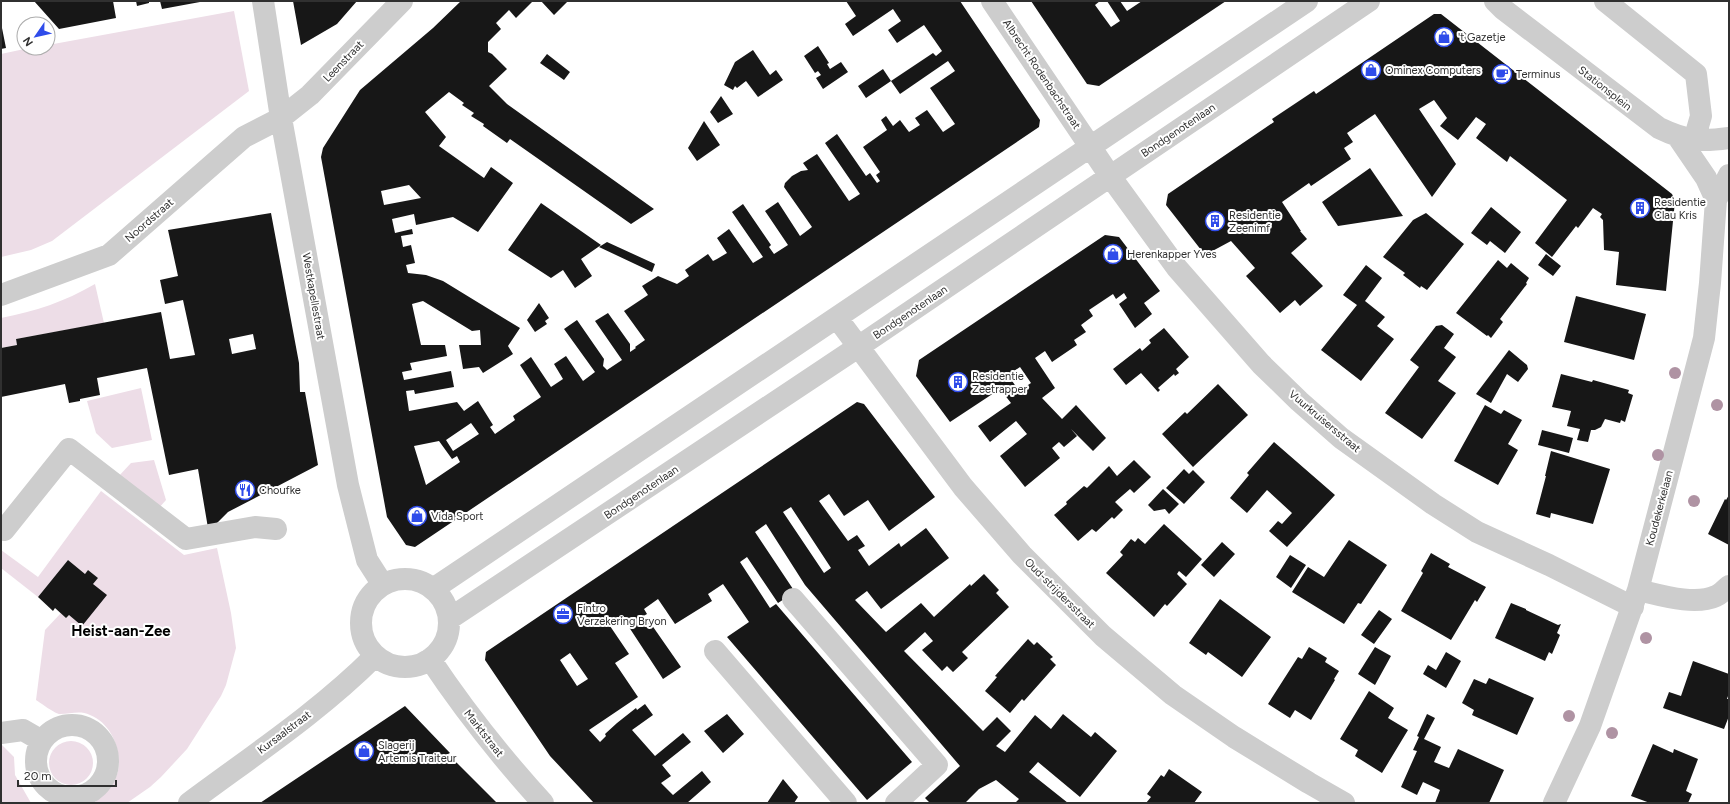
<svg xmlns="http://www.w3.org/2000/svg" width="1730" height="804" viewBox="0 0 1730 804" font-family="Figtree,sans-serif">
<style>
.green{fill:#eddde7}
.building{fill:#171717;fill-rule:evenodd}
.lines{fill:none;stroke-linecap:round;stroke-linejoin:round}
.minor{stroke:#cdcdcd;stroke-width:22}
.tree{fill:#af93a3}
.labels{text-anchor:middle;stroke-width:4;stroke-linejoin:round;paint-order:stroke}
.poi-label{font-size:11px;fill:#303030;stroke:#fff;text-anchor:start}
.street-label{font-size:11px;fill:#303030;stroke:#fff}
.district-label{font-size:15px;font-weight:bold;fill:#000;stroke:#fff}
</style>
<rect width="100%" height="100%" fill="#fff"/>
<path class="green" d="M234 11 249 91 52 241 31 250 1 257V54L29 48H48V45Z
M95 284 104 323 16 339 17 345 1 348V318C36 311 64 302 95 284Z
M141 388 152 440 112 448 96 433 87 401Z
M154 460 166 500 158 509 118 477 131 463Z
M101 491 184 555 217 548 231 613 236 648 226 685 221 696 187 749 161 777 150 787 127 803H94C104 795 115 784 118 771 122 750 111 723 90 715 80 710 71 714 60 714 55 714 41 703 36 700L45 630 61 613 66 618 69 615 82 626 93 584 98 578 88 570 85 574 68 560 38 597 1 568V550L38 577Z
M49 763a22 22 0 1 1 44 0a22 22 0 1 1-44 0Z
M1 744 14 757 15 775 31 803H1Z"/>
<path class="building" d="M34 1H113L116 18 59 29Z
M136 1H149V3L137 6Z
M160 1H200V2L162 9Z
M293 1H357L337 24 301 45Z
M461 1H533L516 18 509 10 496 23 501 29 488 42V52L492 54 507 69 489 86 507 104 654 209 631 224 510 139 507 143 483 126 484 124 471 116 474 113 462 105 464 103 449 92 425 112 446 137 439 146 484 178 491 167 513 183 478 232 453 217 416 225 414 214 392 219 395 233 412 229 413 234 401 236 403 247 411 245 415 263 406 265 408 273 426 275 443 281 520 328 508 346 513 354 483 373 479 367 463 369 459 345H481L480 330 472 331 423 301 412 304 421 345H445L447 356 410 363 412 370 402 372 404 380 451 371 454 387 415 394 414 390 406 391 409 411 457 402 464 411 478 401 493 425 490 427 495 434 515 420 513 416 541 397 520 365 531 357 551 387 563 379 554 364 566 356 583 381 595 372 564 329 577 320 604 359 603 366 607 370 622 360 595 321 608 313 630 344V352L636 348 635 347 645 340 624 311 648 295 642 286 658 276 677 284 689 276 685 270 708 254 713 261 717 259 727 253 717 238 729 229 753 263 763 257 732 212 743 204 771 245 769 247 774 254 788 245 765 211 778 202 800 236 812 227 784 187 785 183 792 176 801 171 808 170 803 163 817 154 849 201 860 194 825 143 837 134 866 176 870 173 877 183 880 181 876 175 880 172 863 147 887 130 881 120 886 116 893 126 900 120 909 132 920 125 915 118 927 110 943 132 955 124 930 88 955 71 948 61 900 94 891 81 933 53 936 56 942 51 924 25 897 43 888 30 901 21 893 9 853 36 845 24 856 16 846 1H960L1040 120 1039 127 415 547 406 545 387 517 321 157 323 148 360 90 433 28ZM409 185 421 198 384 205 381 191ZM471 423 479 434 453 451 446 440ZM439 441 452 459 457 456 460 462 426 485 414 446Z
M541 1H568L554 15Z
M1031 1H1100L1095 5 1111 27 1120 21 1107 1H1120L1127 11 1142 1H1226L1099 86 1087 84Z
M1434 14H1441L1672 194 1675 201 1666 291 1616 285 1619 252 1604 250 1603 220 1600 217 1602 214 1593 208 1578 228 1576 226 1552 257 1535 243 1567 200 1510 156 1507 162 1476 138 1486 124 1476 117 1458 140 1440 126 1447 118 1434 100 1419 109 1456 164 1432 197 1375 114 1347 133 1353 142 1344 148 1351 159 1311 186 1309 183 1282 202 1301 231H1300L1307 239 1291 253 1323 286 1300 306 1295 300 1280 313 1246 276 1255 268 1231 241 1205 255 1166 205 1168 194 1274 122 1272 119 1314 91 1316 94Z
M1 23 6 48 1 49Z
M818 46 829 63 827 64 830 69 841 62 848 72 823 89 816 78 821 75 818 71 815 73 804 56Z
M753 50 770 75 776 70 783 80 758 97 746 81 737 88 735 86 733 90 724 85 735 62Z
M547 54 570 72 564 80 540 63Z
M883 69 891 81 866 98 858 86Z
M721 96 733 114 718 123 710 112Z
M704 121 720 145 697 161 688 148Z
M1370 168 1403 216 1338 226 1322 202Z
M541 203 601 245 581 259 592 276 575 288 563 270 551 278 508 250Z
M1491 207 1521 232 1505 253 1490 241 1487 245 1471 233Z
M271 213 299 363 300 392H305L318 465 228 512 213 527 208 528 198 469 169 475 147 368 97 378 100 395 80 399V401L69 403 65 384 1 397V348L17 345 16 339 161 312 170 359 195 355 183 300 165 304 160 280 178 276 168 230ZM253 334 256 349 232 354 229 339Z
M1426 213 1464 244 1427 290 1421 286 1420 288 1403 275 1405 273 1383 257 1413 220Z
M1105 235 1119 237 1160 291 1144 303 1152 314 1135 328 1119 304 1127 298 1124 293 1116 299 1113 294 1089 310 1093 316 1081 325 1086 332 1074 340 1077 345 1052 362 1045 351 1035 358 1055 388 1042 398 1062 419 1076 405 1106 438 1093 451 1071 429 1077 436 1064 447 1059 442 1052 448 1060 458 1025 487 1000 456 1027 434 1016 421 990 442 978 426 1011 403 1000 389 950 422 916 376 919 360ZM1020 367 1031 383 1019 391 1008 375Z
M607 242 655 264 652 272 599 247Z
M1546 254 1561 266 1553 276 1538 265Z
M1498 260 1507 268 1511 263 1529 278 1526 283 1527 284 1500 319 1503 322 1491 338 1488 335 1487 336 1456 313Z
M1366 265 1382 278 1365 301 1385 317 1377 326 1394 339 1361 381 1321 350 1357 305 1343 295Z
M1576 296 1646 314 1634 360 1564 342Z
M539 303 549 318 545 321 547 324 535 332 527 320Z
M1442 325 1454 334 1444 348 1456 357 1438 381 1456 393 1422 439 1385 413 1419 367 1410 360 1436 326Z
M1164 328 1189 357 1176 369 1179 373 1175 376 1174 374 1158 388 1160 390 1158 392 1141 373 1126 385 1113 369 1140 348 1142 351 1151 343 1149 340Z
M1509 350 1527 365 1528 369 1518 382 1507 374 1491 403 1476 394Z
M1561 374 1592 382 1593 380 1629 390 1628 393 1633 395 1625 422 1621 420 1620 423 1605 419 1601 427 1595 430H1591L1588 442 1577 440 1580 429 1567 426 1571 411 1552 407Z
M1218 384 1248 415 1193 467 1162 434 1185 412 1187 414Z
M857 402 864 404 935 497 889 531 868 500 844 516 829 494 819 501 848 541 857 535 865 546 858 550 869 566 899 543 901 547 926 528 949 558 881 609 867 591 855 600 886 632 921 603 934 617 970 584 971 586 984 574 999 590 996 593 1009 607 962 652 968 658 953 672 947 666 942 671 922 650 933 641 925 632 904 651 983 731 997 717 1011 731 996 746 1005 752 1035 715 1051 729 1063 714 1091 737 1095 732 1117 751 1080 797 1038 762 1029 772 1068 803H1015L1019 799 996 780 979 789 965 803H930L925 798 960 766 805 585 766 524 755 532 795 592 778 603 747 557 740 562 770 608 776 604 912 762 867 800 727 637 749 622 723 584 708 594 712 601 675 624 658 599 644 609 647 614 640 618 649 621 681 667 663 679 623 618 610 626 629 654 615 663 638 697 589 730 600 742 606 736 605 734 617 723 636 708 637 710 645 704 653 715 632 730 655 756 683 733 691 742 662 765 671 776 661 783 673 795 702 771 711 782 687 803H594L550 756 485 660 486 652ZM791 507 831 568 824 573 783 512ZM570 653 588 679 577 686 560 660Z
M1485 405 1501 414 1504 410 1522 420 1508 444 1518 450 1498 485 1454 461Z
M1542 430 1573 438 1569 453 1538 445Z
M1274 442 1335 495 1287 547 1269 531 1278 521 1282 524 1292 513 1267 490 1247 513 1230 498 1249 475 1247 473Z
M1551 451 1610 469 1593 524 1551 513 1550 518 1536 514 1546 476H1545Z
M1134 460 1151 477 1134 493 1130 489 1115 502 1123 510 1114 519 1112 517 1096 532 1092 529 1078 541 1054 515 1067 504 1066 502 1084 486 1087 488 1109 466 1117 476Z
M1184 469 1189 474 1193 470 1205 482 1184 504 1166 488Z
M1163 489 1179 504 1169 514 1165 509 1154 511 1148 505Z
M1729 495V545L1708 534 1725 499 1726 500Z
M1164 524 1202 559 1186 577 1179 571 1177 574 1187 584 1167 606 1165 604 1154 617 1106 573 1123 555 1120 552 1131 539 1135 542 1138 538 1145 544Z
M1349 540 1387 565 1361 604 1358 603 1344 624 1292 592 1308 567 1324 577Z
M1222 542 1235 554 1214 577 1201 565Z
M1431 553 1450 564 1448 567 1486 587 1477 602 1475 600 1451 640 1401 611 1423 573 1421 571Z
M1290 555 1306 565 1291 588 1276 577Z
M68 560 85 574 88 570 98 578 93 584 107 595 82 626 69 615 66 618 55 608 53 611 38 597Z
M1220 599 1271 637 1242 677 1208 652 1206 655 1189 643Z
M1511 603 1526 609V610L1558 625 1561 624 1557 633 1560 635 1552 654 1549 652 1545 661 1495 638Z
M1379 610 1392 619 1374 644 1361 635Z
M1028 639 1034 645 1037 642 1053 657 1050 659 1056 665 1024 701 1022 699 1010 713 985 691 997 677 995 676Z
M1309 647 1327 658 1325 662 1339 671 1334 679 1335 680 1311 720 1295 710 1290 718 1268 704 1298 657 1302 659Z
M1375 647 1391 656 1375 685 1358 674Z
M1446 652 1461 661 1446 688 1423 674 1428 665 1436 670Z
M1693 661 1729 674V693L1727 699H1729V716L1724 729 1663 708 1669 692 1681 696Z
M1489 678 1534 698 1517 735 1472 715 1474 710 1462 703 1474 679 1486 684Z
M1369 691 1394 708 1388 718 1408 730 1382 773 1355 756 1358 750 1340 739Z
M405 706 450 753 448 754 497 803H260Z
M727 714 744 734 723 753 704 731Z
M1427 714 1435 718 1424 739 1441 747 1434 762 1449 768 1458 749 1504 770 1489 803H1435L1440 790 1423 782 1417 795 1401 787 1417 751 1413 750 1419 737 1417 736Z
M1653 744 1673 753 1674 749 1698 759 1686 791 1692 794 1688 803H1650L1631 796Z
M1169 769 1202 792 1194 803H1146L1151 797 1147 794 1161 775 1164 777Z
M783 779 798 797 794 803H767Z"/>
<g class="lines">
<path class="minor" d="M263 1 281 118 348 485 367 560 383 585
M992 1 1110 176 1177 268 1261 364 1299 401 1341 438 1433 504 1477 532 1549 565 1633 607
M1495 1 1503 9 1659 128C1686 141 1700 142 1729 138
M1605 1 1696 74 1701 116 1694 140
M1678 137 1706 178 1716 200
M1 295 109 255 244 137 281 118 310 95 402 1
M837 318 963 487 1022 555 1103 636 1173 695 1234 737 1309 783 1344 803
M4 530 69 449 186 539 255 527 276 529
M361 623a44 44 0 1 1 88 0a44 44 0 1 1-88 0Z
M433 589 1307 1
M1638 590C1660 595 1695 606 1716 596 1721 594 1725 589 1729 586
M793 599 937 765 896 803
M449 619 858 347 1369 1
M715 651 846 803
M430 659C464 710 502 758 543 803
M36 761a36 36 0 1 1 72 0a36 36 0 1 1-72 0Z
M1 733 23 730 42 741
M189 803C252 756 319 712 375 656
M1554 803 1590 726 1638 590 1704 338 1710 283 1716 200 1729 175"/>
</g>
<g class="tree">
<circle cx="1675" cy="373" r="6"/>
<circle cx="1717" cy="405" r="6"/>
<circle cx="1658" cy="455" r="6"/>
<circle cx="1694" cy="501" r="6"/>
<circle cx="1646" cy="638" r="6"/>
<circle cx="1569" cy="716" r="6"/>
<circle cx="1612" cy="733" r="6"/>
</g>
<defs>
<symbol id="shop-ring" viewBox="-11 -11 22 22"><circle r="9.5" fill="#fff" stroke="#2f4cea" stroke-width="1.5"/><path d="M-5-2.5h2.3a2.7 3.5 0 0 1 5.4 0H5L5.5 6h-11ZM-1.5-2.5h3a1.5 2.3 0 0 0-3 0Z" fill="#2f4cea"/></symbol>
<symbol id="cafe-ring" viewBox="-11 -11 22 22"><circle r="9.5" fill="#fff" stroke="#2f4cea" stroke-width="1.5"/><path d="M-5.5-4.5H6V0H3Q3 3.5 0 3.5H-2.5Q-5.5 3.5-5.5 0ZM3-3.2v2h1.7v-2ZM-6 4.5H4V6H-6Z" fill="#2f4cea"/></symbol>
<symbol id="building-ring" viewBox="-11 -11 22 22"><circle r="9.5" fill="#fff" stroke="#2f4cea" stroke-width="1.5"/><path d="M-4-6H4V6H1V3H-1V6H-4ZM-2.5-4.3h1.7v1.8h-1.7ZM.8-4.3h1.7v1.8H.8ZM-2.5-1h1.7V.8h-1.7ZM.8-1h1.7V.8H.8Z" fill="#2f4cea"/></symbol>
<symbol id="restaurant-ring" viewBox="-11 -11 22 22"><circle r="9.5" fill="#fff" stroke="#2f4cea" stroke-width="1.5"/><path d="M-5-6h1v4h1v-4h1v4h1v-4h1v5L-1.5 .5V6h-2V.5L-5-1ZM5-6V6H3V1.5H1.5Q1.5-4 5-6Z" fill="#2f4cea"/></symbol>
<symbol id="office-ring" viewBox="-11 -11 22 22"><circle r="9.5" fill="#fff" stroke="#2f4cea" stroke-width="1.5"/><path d="M-6-3h4V-5.5h4V-3h4V5H-6ZM-1-4.5V-3h2v-1.5ZM-6 0V1H6V0Z" fill="#2f4cea"/></symbol>
</defs>
<g fill-rule="evenodd">
<use href="#shop-ring" x="1433" y="26" width="22" height="22"/>
<use href="#shop-ring" x="1360" y="59" width="22" height="22"/>
<use href="#cafe-ring" x="1491" y="63" width="22" height="22"/>
<use href="#building-ring" x="1629" y="197" width="22" height="22"/>
<use href="#building-ring" x="1204" y="210" width="22" height="22"/>
<use href="#shop-ring" x="1102" y="243" width="22" height="22"/>
<use href="#building-ring" x="947" y="371" width="22" height="22"/>
<use href="#restaurant-ring" x="234" y="479" width="22" height="22"/>
<use href="#shop-ring" x="406" y="505" width="22" height="22"/>
<use href="#office-ring" x="552" y="603" width="22" height="22"/>
<use href="#shop-ring" x="353" y="740" width="22" height="22"/>
</g>
<g class="labels">
<g class="poi-label">
<text x="1458" y="41">'t Gazetje</text>
<text x="1385" y="74">Ominex Computers</text>
<text x="1516" y="78">Terminus</text>
<text x="1654" y="206">Residentie<tspan x="1654" dy="13">Clau Kris</tspan></text>
<text x="1229" y="219">Residentie<tspan x="1229" dy="13">Zeenimf</tspan></text>
<text x="1127" y="258">Herenkapper Yves</text>
<text x="972" y="380">Residentie<tspan x="972" dy="13">Zeetrapper</tspan></text>
<text x="259" y="494">Choufke</text>
<text x="431" y="520">Vida Sport</text>
<text x="577" y="612">Fintro<tspan x="577" dy="13">Verzekering Bryon</tspan></text>
<text x="378" y="749">Slagerij<tspan x="378" dy="13">Artemis Traiteur</tspan></text>
</g>
<g class="street-label">
<text transform="translate(343 61) rotate(-46)" y="4">Leenstraat</text>
<text transform="translate(1042 74) rotate(56)" y="4">Albrecht Rodenbachstraat</text>
<text transform="translate(1605 88) rotate(38)" y="4">Stationsplein</text>
<text transform="translate(1178 130) rotate(-34)" y="4">Bondgenotenlaan</text>
<text transform="translate(149 220) rotate(-41)" y="4">Noordstraat</text>
<text transform="translate(314 296) rotate(80)" y="4">Westkapellestraat</text>
<text transform="translate(910 312) rotate(-34)" y="4">Bondgenotenlaan</text>
<text transform="translate(1325 421) rotate(40)" y="4">Vuurkruisersstraat</text>
<text transform="translate(641 492) rotate(-34)" y="4">Bondgenotenlaan</text>
<text transform="translate(1659 508) rotate(-75)" y="4">Koudekerkelaan</text>
<text transform="translate(1060 593) rotate(45)" y="4">Oud-strijdersstraat</text>
<text transform="translate(284 732) rotate(-37)" y="4">Kursaalstraat</text>
<text transform="translate(484 733) rotate(52)" y="4">Marktstraat</text>
</g>
<g class="district-label">
<text x="121" y="636">Heist-aan-Zee</text>
</g>
</g>
<rect width="1730" height="804" fill="none" stroke="#303030" stroke-width="4"/>
<g transform="translate(36 36) rotate(236)"><circle r="19" fill="#ffffff" stroke="#acacac"/>
<path d="M0-3L7 15L0 10L-7 15Z" fill="#2f4cea"/>
<text y="-6" font-size="11" font-weight="bold" text-anchor="middle" fill="#303030">N</text>
</g>
<path d="M18 780v6h98v-6" fill="none" stroke="#303030" stroke-width="2"/>
<text x="24" y="780" font-size="12" fill="#303030" stroke="#ffffff" stroke-width="3" paint-order="stroke">20 m</text>
</svg>
